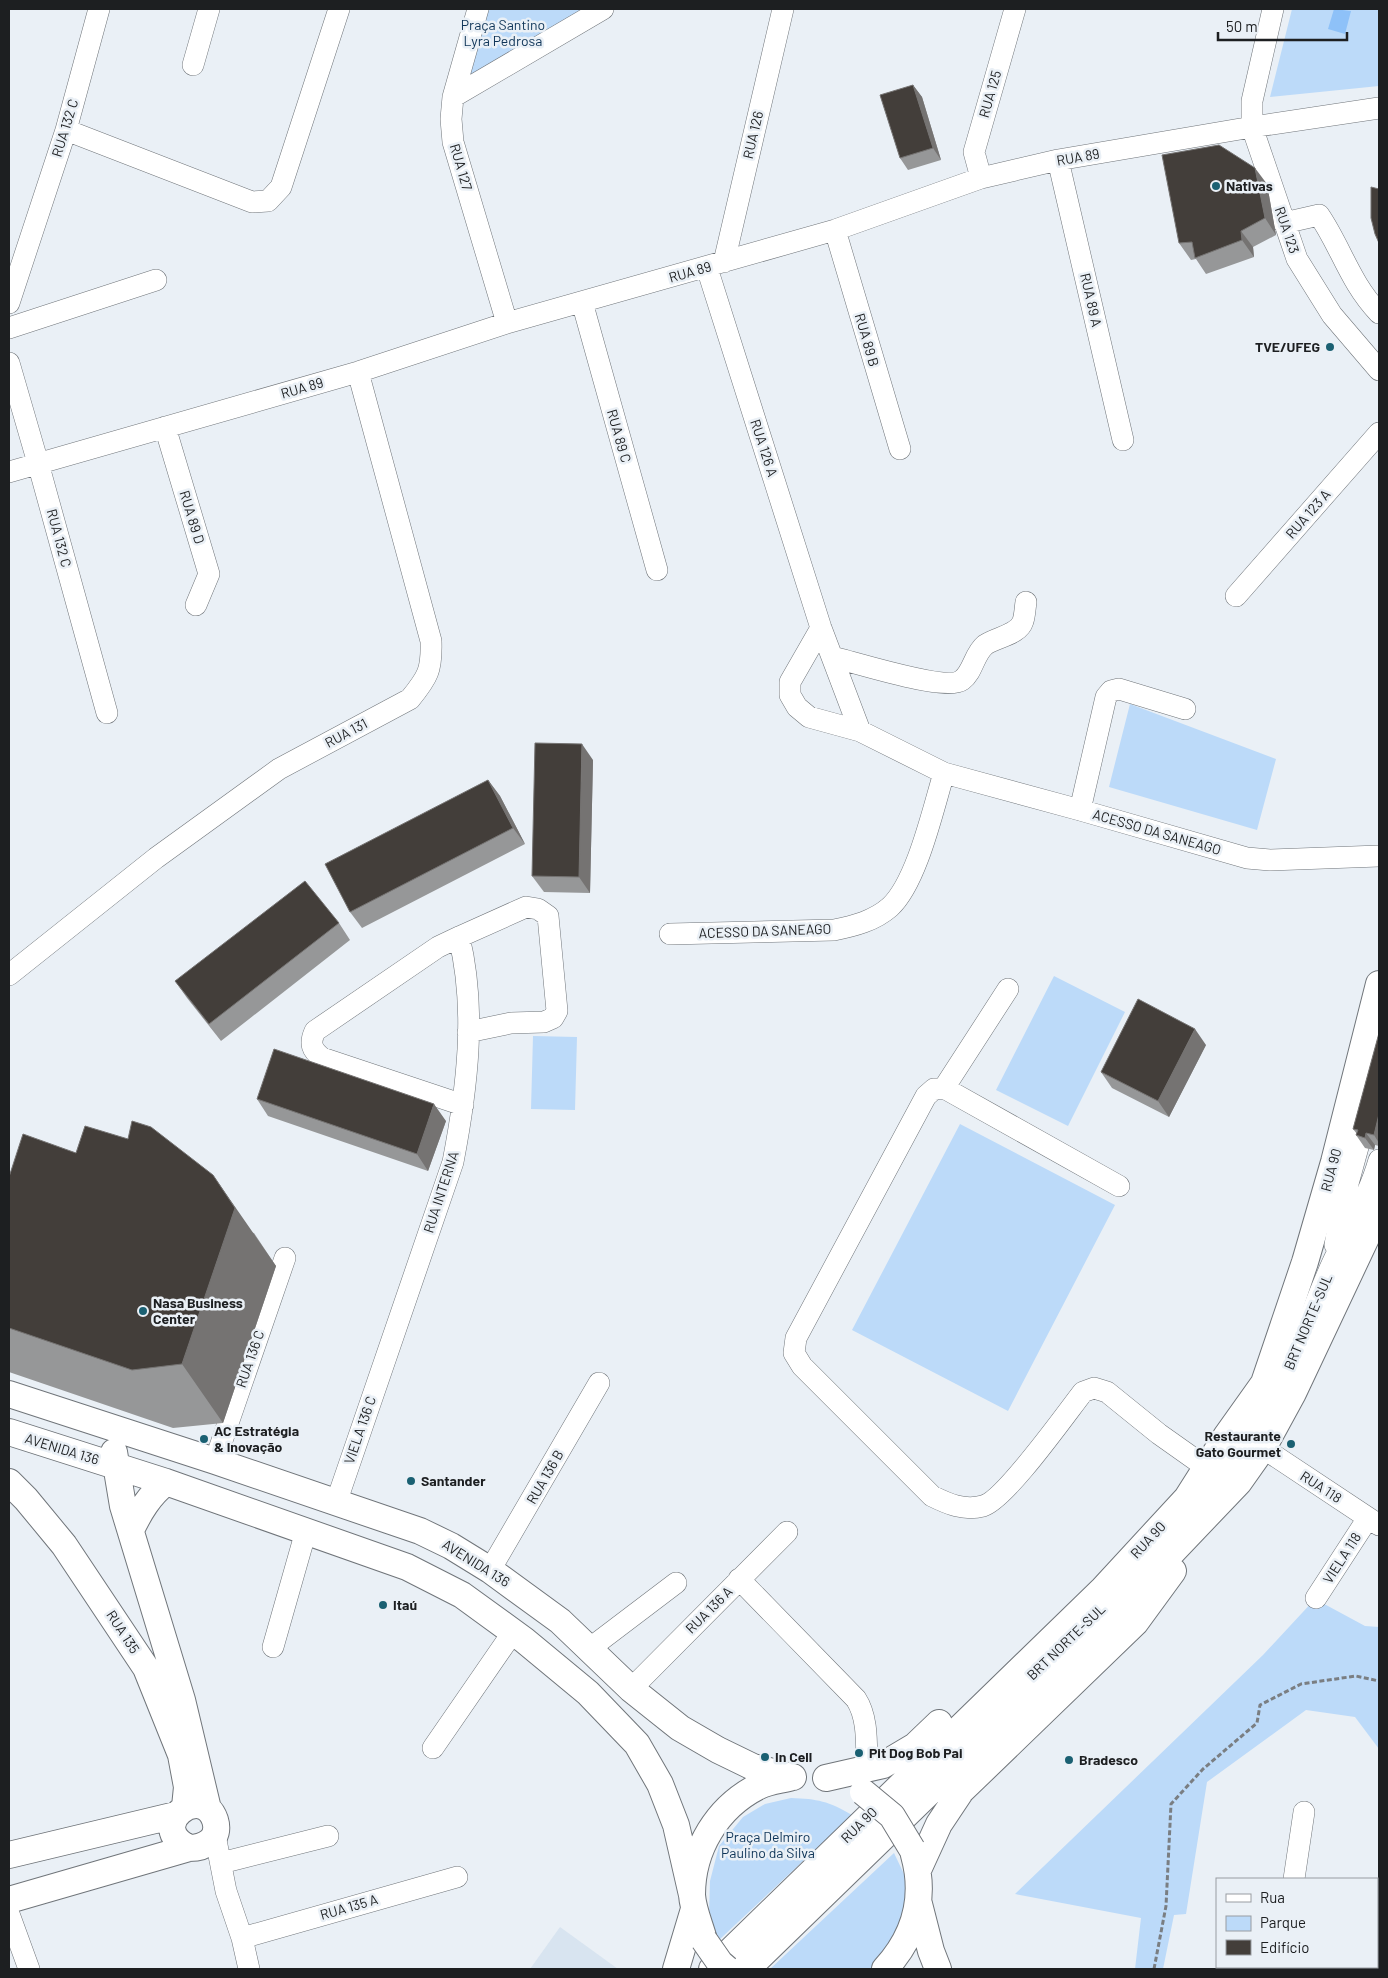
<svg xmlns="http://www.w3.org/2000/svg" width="1388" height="1978" viewBox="0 0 1388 1978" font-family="Barlow,sans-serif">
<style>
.built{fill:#d8e4f0}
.green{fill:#bcdaf9}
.water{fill:#8ec1f8}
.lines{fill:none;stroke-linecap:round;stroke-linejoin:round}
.minor-casing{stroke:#70757a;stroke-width:22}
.major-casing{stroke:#70757a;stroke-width:28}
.path{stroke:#7a7e82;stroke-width:3;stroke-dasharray:5 2.5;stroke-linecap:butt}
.minor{stroke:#fff;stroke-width:21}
.major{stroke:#fff;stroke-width:26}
.major-bridge-casing{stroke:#70757a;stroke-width:28;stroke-linecap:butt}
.major-bridge{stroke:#fff;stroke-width:26}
.wall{fill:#969798}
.shaded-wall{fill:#757372}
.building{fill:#433e3a;stroke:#757372}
.poi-dot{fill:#1a6072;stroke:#eaf0f6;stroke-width:2}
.labels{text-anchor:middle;stroke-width:5;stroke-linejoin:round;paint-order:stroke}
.park-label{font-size:14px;fill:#0e3457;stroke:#eaf0f6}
.street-label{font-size:14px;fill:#1d1f21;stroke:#eaf0f6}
.poi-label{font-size:14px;font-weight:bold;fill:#1d1f21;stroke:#eaf0f6;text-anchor:start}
</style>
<rect width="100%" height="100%" fill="#eaf0f6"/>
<path class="built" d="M560 1927 618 1969H530Z"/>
<path class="green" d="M485 9H591L462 87Z
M1292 9H1379V86L1270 97Z
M1130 704 1276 759 1257 830 1109 787Z
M1054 976 1125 1012 1068 1126 996 1090Z
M533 1036 577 1037 575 1110 531 1109Z
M960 1124 1115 1205 1008 1411 852 1330Z
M1315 1599 1365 1626 1379 1627V1749L1355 1717 1306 1710 1207 1782 1186 1914 1174 1915 1163 1969H1135L1141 1918 1015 1894 1263 1655Z
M791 1798C818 1799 828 1801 852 1815L719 1940 709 1915 710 1881 719 1846 743 1817 765 1804Z
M894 1853 904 1874 908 1907 893 1945 870 1969H770Z"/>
<path class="water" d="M1334 9 1351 11 1345 34 1328 29Z"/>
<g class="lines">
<defs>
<path id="minor" d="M478 9 453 97 451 119 453 142 507 323
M1273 9 1252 101V127L1297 259 1332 315 1379 370
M193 65 209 9
M453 97 603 9
M66 130 252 202 268 201 281 187 339 9
M1058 160 1123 440
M981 178 974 152 1015 9
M1284 223 1319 215C1341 247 1350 283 1379 313
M835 230 900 449
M724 262 783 9
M707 268 821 628 860 731
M582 302 657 570
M9 303 66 130 99 9
M9 328 156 280
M9 363 38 463 107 713
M165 427 209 574 196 605
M9 472 358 372 507 323 835 230 981 178 1058 160 1252 127 1379 108
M1236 596 1379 433
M821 628 790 682V695L797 707 809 717 860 731 944 773 1080 810 1247 858 1270 860 1379 856
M832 657C855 662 946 692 962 680 973 672 974 654 985 645 996 637 1019 635 1023 621 1025 615 1025 608 1026 602
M1080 810 1106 697 1111 691 1119 689 1185 709
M670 934 834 930C854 926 874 921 890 907 917 882 933 809 944 773
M459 937 526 907 538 909 548 916 557 1011 553 1018 544 1022 511 1023 468 1032
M9 975 156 858 279 769 410 699C428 677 432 670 431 641L358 372
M1008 989 944 1088 934 1089 926 1096 796 1338 794 1353 802 1366 932 1496C948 1504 964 1511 983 1506 1005 1500 1065 1415 1083 1392L1094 1388 1107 1392 1159 1434 1200 1463
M944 1088 1119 1186
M1335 1245 1341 1209 1379 1071
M1263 1448 1379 1525
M215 1461 285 1258
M336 1503 453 1162C467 1089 477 1010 459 937L438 947 315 1031C309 1044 312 1050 322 1058L463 1105
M1179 1525C1217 1484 1253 1440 1279 1390 1300 1350 1313 1305 1332 1264 1348 1229 1369 1196 1379 1160
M490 1570 599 1383
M739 1579 856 1699C869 1719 866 1747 867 1769
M1316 1598 1368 1518
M273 1647 306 1531
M589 1649 676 1583
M631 1689 787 1532
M433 1748 513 1632
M215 1835 226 1891 242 1938 249 1969
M221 1863 328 1836
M1294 1879 1304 1812
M9 1914 29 1969
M242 1938 457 1877
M1282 1969V1967"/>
<path id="major" d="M9 1394 215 1461 420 1531 451 1546 490 1570 560 1621 631 1689 680 1728 718 1750 753 1767 793 1777
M9 1432 166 1482 407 1567 462 1595 524 1640 588 1693 637 1744 660 1784 676 1825 692 1895
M114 1452 123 1506 182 1700 208 1809
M9 1482 26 1499 64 1545 146 1668 181 1755 187 1787 185 1807
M131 1530C140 1511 149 1496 166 1482
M826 1778 883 1765 915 1746 939 1723
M9 1855 176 1815
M918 1870 939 1824 961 1791 1135 1623 1173 1571
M9 1900 189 1848C205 1848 221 1839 215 1820 202 1782 144 1826 189 1848
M919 1904 931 1951 938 1969
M704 1940C700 1925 693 1910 692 1895 692 1849 717 1807 759 1786 769 1781 782 1780 792 1777
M676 1969 694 1909
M712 1969 1103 1589 1187 1498 1227 1435 1264 1383 1305 1262 1334 1162 1379 984
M747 1969 1117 1610 1239 1482 1263 1448 1293 1393 1367 1236 1379 1201
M885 1969C915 1936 926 1898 914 1855"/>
</defs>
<use href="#minor" class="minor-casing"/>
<use href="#major" class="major-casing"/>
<path class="path" d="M1154 1969 1166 1906 1171 1804 1203 1769 1257 1723 1260 1705 1301 1684 1356 1676 1379 1681"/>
<use href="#minor" class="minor"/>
<use href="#major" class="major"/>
<defs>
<path id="major-bridge" d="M863 1792 892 1816 912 1849
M704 1940 720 1963 727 1969"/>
</defs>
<use href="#major-bridge" class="major-bridge-casing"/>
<use href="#major-bridge" class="major-bridge"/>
</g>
<path class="wall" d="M913 85 922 97 941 160 908 170 900 158Z
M1267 184 1276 235 1253 247 1254 257 1206 274 1196 259 1191 260 1179 243Z
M593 760 590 893 544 892 532 876Z
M488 780 500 796 525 844 362 928 350 912Z
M339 923 350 940 221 1041 187 998 175 981Z
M1379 1033V1146L1375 1145 1374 1150 1365 1148 1356 1135 1357 1134 1353 1129Z
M1206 1045 1169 1117 1112 1088 1101 1072Z
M257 1099 446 1121 428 1171 268 1116Z
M9 1177 254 1233 276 1266 223 1423 173 1428 9 1372Z"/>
<path class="shaded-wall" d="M913 85 922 97 941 160 933 148Z
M1255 168 1267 184 1276 235 1265 218Z
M1241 231 1253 247 1254 257 1242 240Z
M582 744 593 760 590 893 579 877Z
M488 780 500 796 525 844 513 828Z
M1195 1029 1206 1045 1169 1117 1158 1101Z
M434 1104 446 1121 428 1171 417 1154Z
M1379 1114V1143L1374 1135Z
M1366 1133 1375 1145 1374 1150 1365 1138Z
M213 1175 276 1266 223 1423 182 1364Z"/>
<path class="building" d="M913 85 933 148 900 158 880 95Z
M1219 145 1255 168 1265 218 1241 231 1242 240 1195 258 1192 242 1179 243 1162 155Z
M1371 187 1379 189V243L1375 234 1371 218Z
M535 743 582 744 579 877 532 876Z
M488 780 513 828 350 912 325 864Z
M305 881 339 923 209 1024 175 981Z
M1138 999 1195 1029 1158 1101 1101 1072Z
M1379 1033V1114L1374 1135 1366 1133 1365 1138 1356 1135 1358 1130 1353 1129Z
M274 1049 434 1104 417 1154 257 1099Z
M132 1121 151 1127 213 1175 235 1208 182 1364 132 1370 9 1328V1177L23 1134 76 1153 85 1126 128 1139Z"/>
<g class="poi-dot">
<circle cx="1216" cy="186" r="5"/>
<circle cx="1330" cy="347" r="5"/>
<circle cx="143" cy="1311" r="5"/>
<circle cx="204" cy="1439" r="5"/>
<circle cx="1291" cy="1444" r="5"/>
<circle cx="411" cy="1481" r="5"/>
<circle cx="383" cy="1605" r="5"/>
<circle cx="859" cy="1753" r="5"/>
<circle cx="765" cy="1757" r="5"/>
<circle cx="1069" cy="1760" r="5"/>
</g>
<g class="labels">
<g class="park-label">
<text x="503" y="30">Praça Santino<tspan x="503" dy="16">Lyra Pedrosa</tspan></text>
<text x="768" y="1842">Praça Delmiro<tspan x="768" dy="16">Paulino da Silva</tspan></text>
</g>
<g class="street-label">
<text transform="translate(990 94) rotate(-74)" y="5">RUA 125</text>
<text transform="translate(65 128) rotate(-73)" y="5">RUA 132 C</text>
<text transform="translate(753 135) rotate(-77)" y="5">RUA 126</text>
<text transform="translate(1078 157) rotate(-10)" y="5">RUA 89</text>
<text transform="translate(461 167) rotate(74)" y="5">RUA 127</text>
<text transform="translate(1287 230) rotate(71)" y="5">RUA 123</text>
<text transform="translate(690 272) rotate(-16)" y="5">RUA 89</text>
<text transform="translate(1091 300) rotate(77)" y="5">RUA 89 A</text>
<text transform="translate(867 340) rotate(74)" y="5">RUA 89 B</text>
<text transform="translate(302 388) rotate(-16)" y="5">RUA 89</text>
<text transform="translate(619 436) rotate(74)" y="5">RUA 89 C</text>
<text transform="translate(764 448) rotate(72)" y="5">RUA 126 A</text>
<text transform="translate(1308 514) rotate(-49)" y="5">RUA 123 A</text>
<text transform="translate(192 517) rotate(73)" y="5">RUA 89 D</text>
<text transform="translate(59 538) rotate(75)" y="5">RUA 132 C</text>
<text transform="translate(346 733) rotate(-28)" y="5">RUA 131</text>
<text transform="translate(1157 832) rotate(16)" y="5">ACESSO DA SANEAGO</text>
<text transform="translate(765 931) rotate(-2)" y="5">ACESSO DA SANEAGO</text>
<text transform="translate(1331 1170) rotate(-75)" y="5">RUA 90</text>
<text transform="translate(441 1192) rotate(-72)" y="5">RUA INTERNA</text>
<text transform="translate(1308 1322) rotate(-67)" y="5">BRT NORTE-SUL</text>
<text transform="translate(250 1359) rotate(-71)" y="5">RUA 136 C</text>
<text transform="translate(360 1430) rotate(-71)" y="5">VIELA 136 C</text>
<text transform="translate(62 1449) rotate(17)" y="5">AVENIDA 136</text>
<text transform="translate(545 1477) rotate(-60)" y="5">RUA 136 B</text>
<text transform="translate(1321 1487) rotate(33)" y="5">RUA 118</text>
<text transform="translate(1148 1540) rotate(-47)" y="5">RUA 90</text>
<text transform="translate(1342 1558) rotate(-57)" y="5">VIELA 118</text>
<text transform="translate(476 1563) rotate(32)" y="5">AVENIDA 136</text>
<text transform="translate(709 1610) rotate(-45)" y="5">RUA 136 A</text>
<text transform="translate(123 1632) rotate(57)" y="5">RUA 135</text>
<text transform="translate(1066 1642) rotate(-44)" y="5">BRT NORTE-SUL</text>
<text transform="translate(859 1825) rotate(-44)" y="5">RUA 90</text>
<text transform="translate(349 1907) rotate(-16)" y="5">RUA 135 A</text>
</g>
<g class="poi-label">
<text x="1226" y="191">Nativas</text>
<text x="1320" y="352" text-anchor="end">TVE/UFEG</text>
<text x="153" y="1308">Nasa Business<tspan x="153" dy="16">Center</tspan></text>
<text x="214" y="1436">AC Estratégia<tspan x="214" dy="16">&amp; Inovação</tspan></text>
<text x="1281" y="1441" text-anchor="end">Restaurante<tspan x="1281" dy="16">Gato Gourmet</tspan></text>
<text x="421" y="1486">Santander</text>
<text x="393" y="1610">Itaú</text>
<text x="869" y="1758">Pit Dog Bob Pai</text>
<text x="775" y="1762">In Cell</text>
<text x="1079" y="1765">Bradesco</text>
</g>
</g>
<rect width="1388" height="1978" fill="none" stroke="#1d1f21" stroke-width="20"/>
<rect x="1216" y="1878" width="162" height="90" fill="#eaf0f6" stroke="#989ca1"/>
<rect x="1226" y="1894" width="25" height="8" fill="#ffffff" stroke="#989ca1"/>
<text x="1260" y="1903" font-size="15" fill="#1d1f21">Rua</text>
<rect x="1226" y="1916" width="25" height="15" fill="#bcdaf9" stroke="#989ca1"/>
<text x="1260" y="1928" font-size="15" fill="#1d1f21">Parque</text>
<rect x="1226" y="1940" width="25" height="15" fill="#433e3a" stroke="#989ca1"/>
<text x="1260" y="1953" font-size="15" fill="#1d1f21">Edifício</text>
<path d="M1218 32v8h129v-8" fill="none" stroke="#1d1f21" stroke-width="2.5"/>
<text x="1226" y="32" font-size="15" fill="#1d1f21" stroke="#eaf0f6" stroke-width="4" paint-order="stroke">50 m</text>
</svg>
